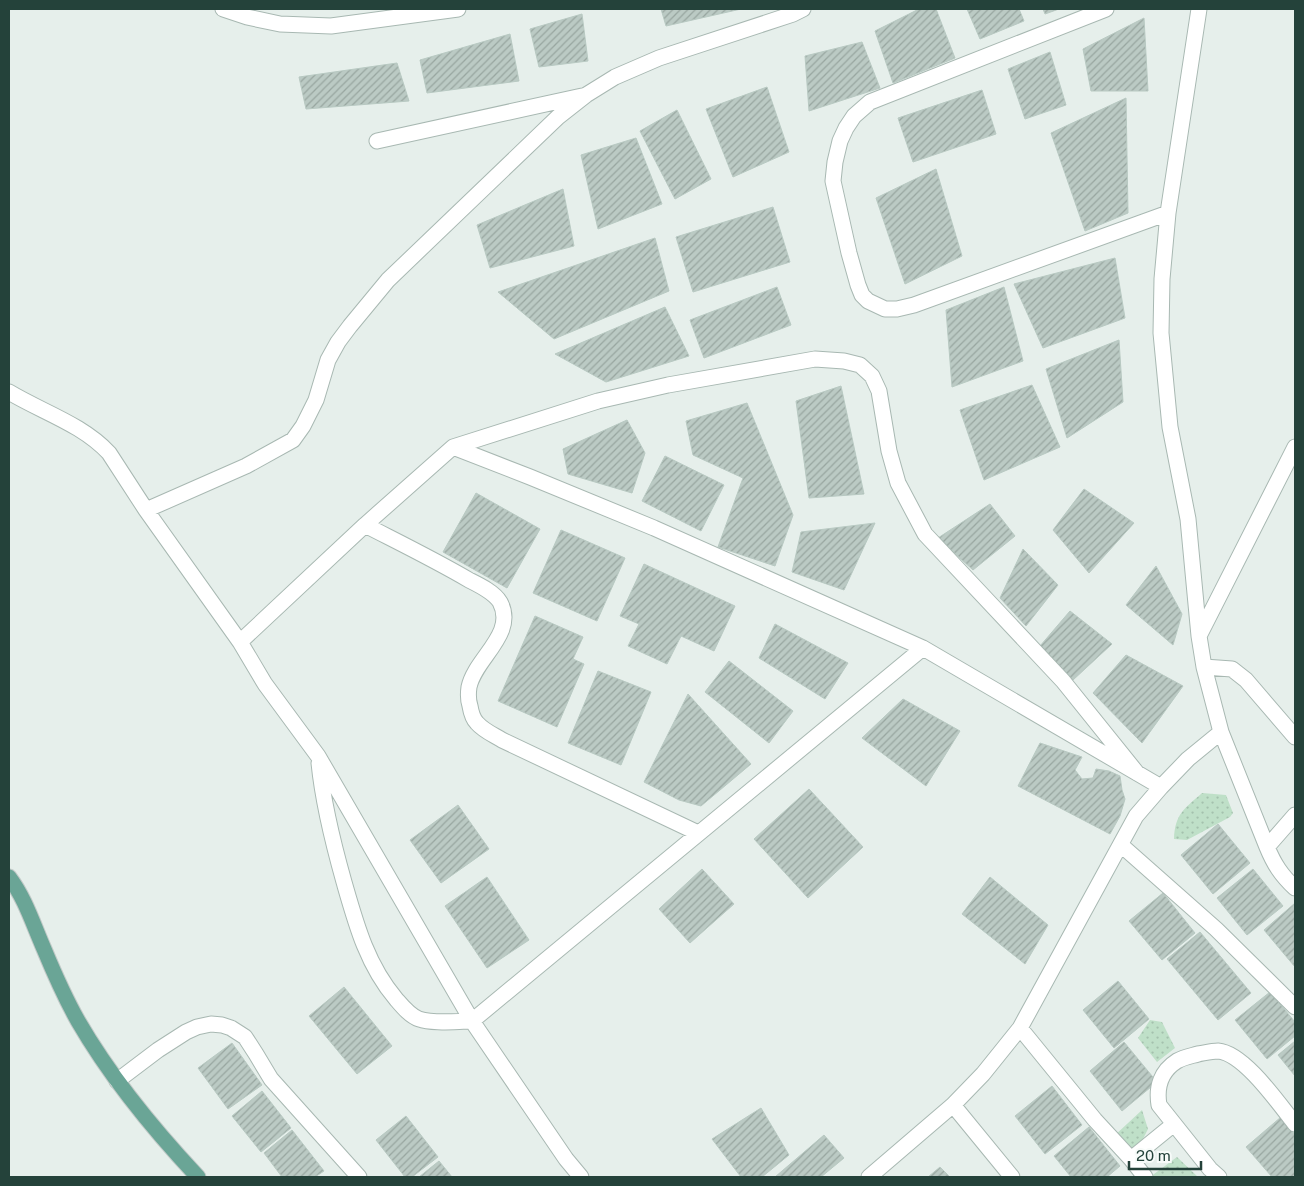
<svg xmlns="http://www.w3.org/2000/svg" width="1304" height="1186" viewBox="0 0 1304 1186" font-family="'Public Sans',sans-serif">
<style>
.green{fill:url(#green-dots)}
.building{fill:url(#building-hatch);stroke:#b8c9c2}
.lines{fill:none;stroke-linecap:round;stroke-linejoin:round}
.minor-casing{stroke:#a8b8b2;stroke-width:17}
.major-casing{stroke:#c2cac8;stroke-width:17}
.minor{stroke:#fff;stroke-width:15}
.major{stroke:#6aa596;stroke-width:15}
</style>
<defs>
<pattern id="green-dots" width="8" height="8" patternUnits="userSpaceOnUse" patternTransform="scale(1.25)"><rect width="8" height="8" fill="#bfe0c8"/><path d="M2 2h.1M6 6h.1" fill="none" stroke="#a4c1ad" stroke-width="1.8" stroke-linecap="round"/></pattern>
<pattern id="building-hatch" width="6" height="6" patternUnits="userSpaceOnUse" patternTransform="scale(1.25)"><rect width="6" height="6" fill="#bbcac4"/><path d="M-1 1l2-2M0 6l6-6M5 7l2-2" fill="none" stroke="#98a6a0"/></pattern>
</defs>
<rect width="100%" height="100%" fill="#e6efeb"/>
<path class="green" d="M1202 793 1226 795 1233 813 1230 817 1187 840 1174 839C1175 814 1184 809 1202 793Z
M1150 1020 1162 1022 1175 1048 1157 1062 1138 1038Z
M1142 1110 1148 1129 1140 1145 1126 1150 1113 1137Z
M1177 1157 1198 1177H1150Z"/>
<path class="building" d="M661 9H741L666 26Z
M919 9H936L955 58 893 83 875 31Z
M967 9H1019L1024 21 980 39Z
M1043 9H1059L1045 14Z
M582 14 588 61 539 67 530 29Z
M1144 18 1148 91H1091L1083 49Z
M510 34 519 81 427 93 420 60Z
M862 42 880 88 809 111 805 56Z
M1050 52 1066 105 1025 119 1008 69Z
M397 63 409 101 306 109 299 77Z
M767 87 789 152 733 177 706 109Z
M982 90 996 134 913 162 898 118Z
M1126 98 1128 213 1085 231 1051 133Z
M677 110 711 179 675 199 640 131Z
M636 138 662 204 598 229 581 155Z
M936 169 962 256 905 284 876 198Z
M563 189 574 246 490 268 477 225Z
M773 207 790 262 693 292 676 237Z
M655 238 669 291 554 339 498 292Z
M1115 258 1125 318 1043 348 1014 284Z
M777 287 791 325 704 358 690 320Z
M1004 287 1023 361 952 387 946 310Z
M665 307 689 356 606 382 555 354Z
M1119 340 1123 402 1067 438 1046 369Z
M1032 385 1060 447 984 480 960 410Z
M841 386 864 494 809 498 796 401Z
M747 403 793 515 775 566 718 547 743 478 693 455 686 421Z
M627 420 645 453 632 493 568 474 563 449Z
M665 456 724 485 701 531 642 501Z
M1084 489 1134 523 1089 573 1053 530Z
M476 493 540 529 507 588 443 552Z
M990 504 1015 536 973 570 938 538Z
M875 523 844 590 792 572 801 532Z
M561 530 625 558 597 621 533 593Z
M1023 549 1058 585 1026 626 1000 598Z
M644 564 735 606 714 651 681 636 667 664 628 646 639 624 620 616Z
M1156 566 1182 614 1173 645 1126 605Z
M1070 611 1112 644 1073 680 1040 646Z
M535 616 583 637 573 659 584 664 557 727 498 701Z
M775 624 848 663 825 699 759 658Z
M1126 655 1183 686 1142 743 1093 693Z
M729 661 793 711 769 743 705 692Z
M598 671 651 692 621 765 568 743Z
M688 694 751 764 701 806 679 800 644 782Z
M903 699 960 731 926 786 862 738Z
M1040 743 1082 757 1075 770 1082 779 1093 778 1096 769 1109 771 1120 776 1122 790 1125 799 1120 816 1110 834 1018 786Z
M809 789 863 847 808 898 754 839Z
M458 805 489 849 441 883 410 840Z
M1218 824 1250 863 1213 894 1181 855Z
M702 869 734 904 690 943 659 909Z
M1253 869 1283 906 1247 935 1217 898Z
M487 877 529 940 487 968 445 906Z
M990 877 1048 925 1025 964 962 914Z
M1163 893 1195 933 1162 960 1129 921Z
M1295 903V967L1264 930Z
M1200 932 1251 993 1218 1020 1167 959Z
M1118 981 1149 1019 1114 1048 1083 1010Z
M344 987 392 1046 357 1074 309 1016Z
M1270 992 1295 1022V1036L1267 1059 1235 1020Z
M1295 1041V1076L1278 1055Z
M1124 1042 1157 1082 1122 1111 1090 1071Z
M232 1043 262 1085 228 1109 198 1068Z
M1052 1086 1082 1125 1045 1154 1015 1116Z
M262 1091 291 1128 261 1152 232 1116Z
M761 1108 789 1155 762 1177H741L712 1139Z
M406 1116 438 1157 412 1177H405L376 1140Z
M1281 1117 1295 1135V1177H1272L1246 1147Z
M1089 1127 1120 1166 1107 1177H1071L1054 1156Z
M292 1130 324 1171 315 1177H282L264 1153Z
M824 1135 844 1158 821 1177H775Z
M439 1161 452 1177H419Z
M940 1167 950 1177H928Z"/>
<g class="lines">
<defs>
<path id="minor" d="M223 9 247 17 280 24 331 26 458 9
M1106 9 870 102 854 116 846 128 840 141 835 162 833 181 849 253 858 285 862 295 868 301 885 309H897L914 305 1168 213
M1199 9 1168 213 1162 279 1161 333 1170 427 1188 519 1199 636 1204 667 1221 732 1267 847C1274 864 1281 875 1295 888
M377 141 582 96
M9 392C42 412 82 424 109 453L146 510 240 642
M453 447 530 477 654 528 923 648 1161 787
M146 510 246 466 293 440 303 426 316 400 328 360 338 342 350 326 388 280 558 117 586 95 615 77 659 58 793 14 803 9
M365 525C400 543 435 560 469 580 479 585 494 592 500 602 517 634 475 658 469 687 468 694 468 700 470 706 471 712 473 719 477 723 484 731 494 735 502 740L698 833
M1199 636 1295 447
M923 648 472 1021 318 756 265 684 240 642 365 525 453 447 598 401 668 385 815 359 844 361 860 365 872 376 879 391 889 451 898 483 925 534 1063 681 1137 773
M1204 667 1232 669 1246 680 1295 737
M319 763C323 803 333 843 344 882 356 924 367 965 396 999 402 1006 410 1016 419 1019 433 1024 457 1021 472 1021L566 1159 581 1177
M1121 845 1216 929 1295 1007
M1267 847 1295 815
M1020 1028 1095 1120 1131 1159 1145 1177
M117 1081 158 1050 186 1032 197 1027 211 1024 222 1025 231 1028 245 1037 256 1054 271 1079 359 1177
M953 1105 1012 1177
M1131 1159 1174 1124
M869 1177 953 1105 983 1074 1020 1028 1136 816 1161 787 1188 759 1221 732
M1219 1177 1210 1169 1159 1105C1156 1087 1161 1071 1177 1061 1184 1057 1191 1056 1198 1054 1204 1053 1212 1051 1218 1051 1244 1053 1279 1104 1295 1124"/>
<path id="major" d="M9 877C25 898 33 924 44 949 54 973 65 998 78 1021 111 1078 153 1129 198 1177"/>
</defs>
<use href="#minor" class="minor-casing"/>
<use href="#major" class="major-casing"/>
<use href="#minor" class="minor"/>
<use href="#major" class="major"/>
</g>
<rect width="1304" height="1186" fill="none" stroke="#24423a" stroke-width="20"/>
<path d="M1129 1161v8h72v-8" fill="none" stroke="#24423a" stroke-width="2.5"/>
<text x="1136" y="1161" font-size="15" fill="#24423a" stroke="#f7fbf9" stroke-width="4" paint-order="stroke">20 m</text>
</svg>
